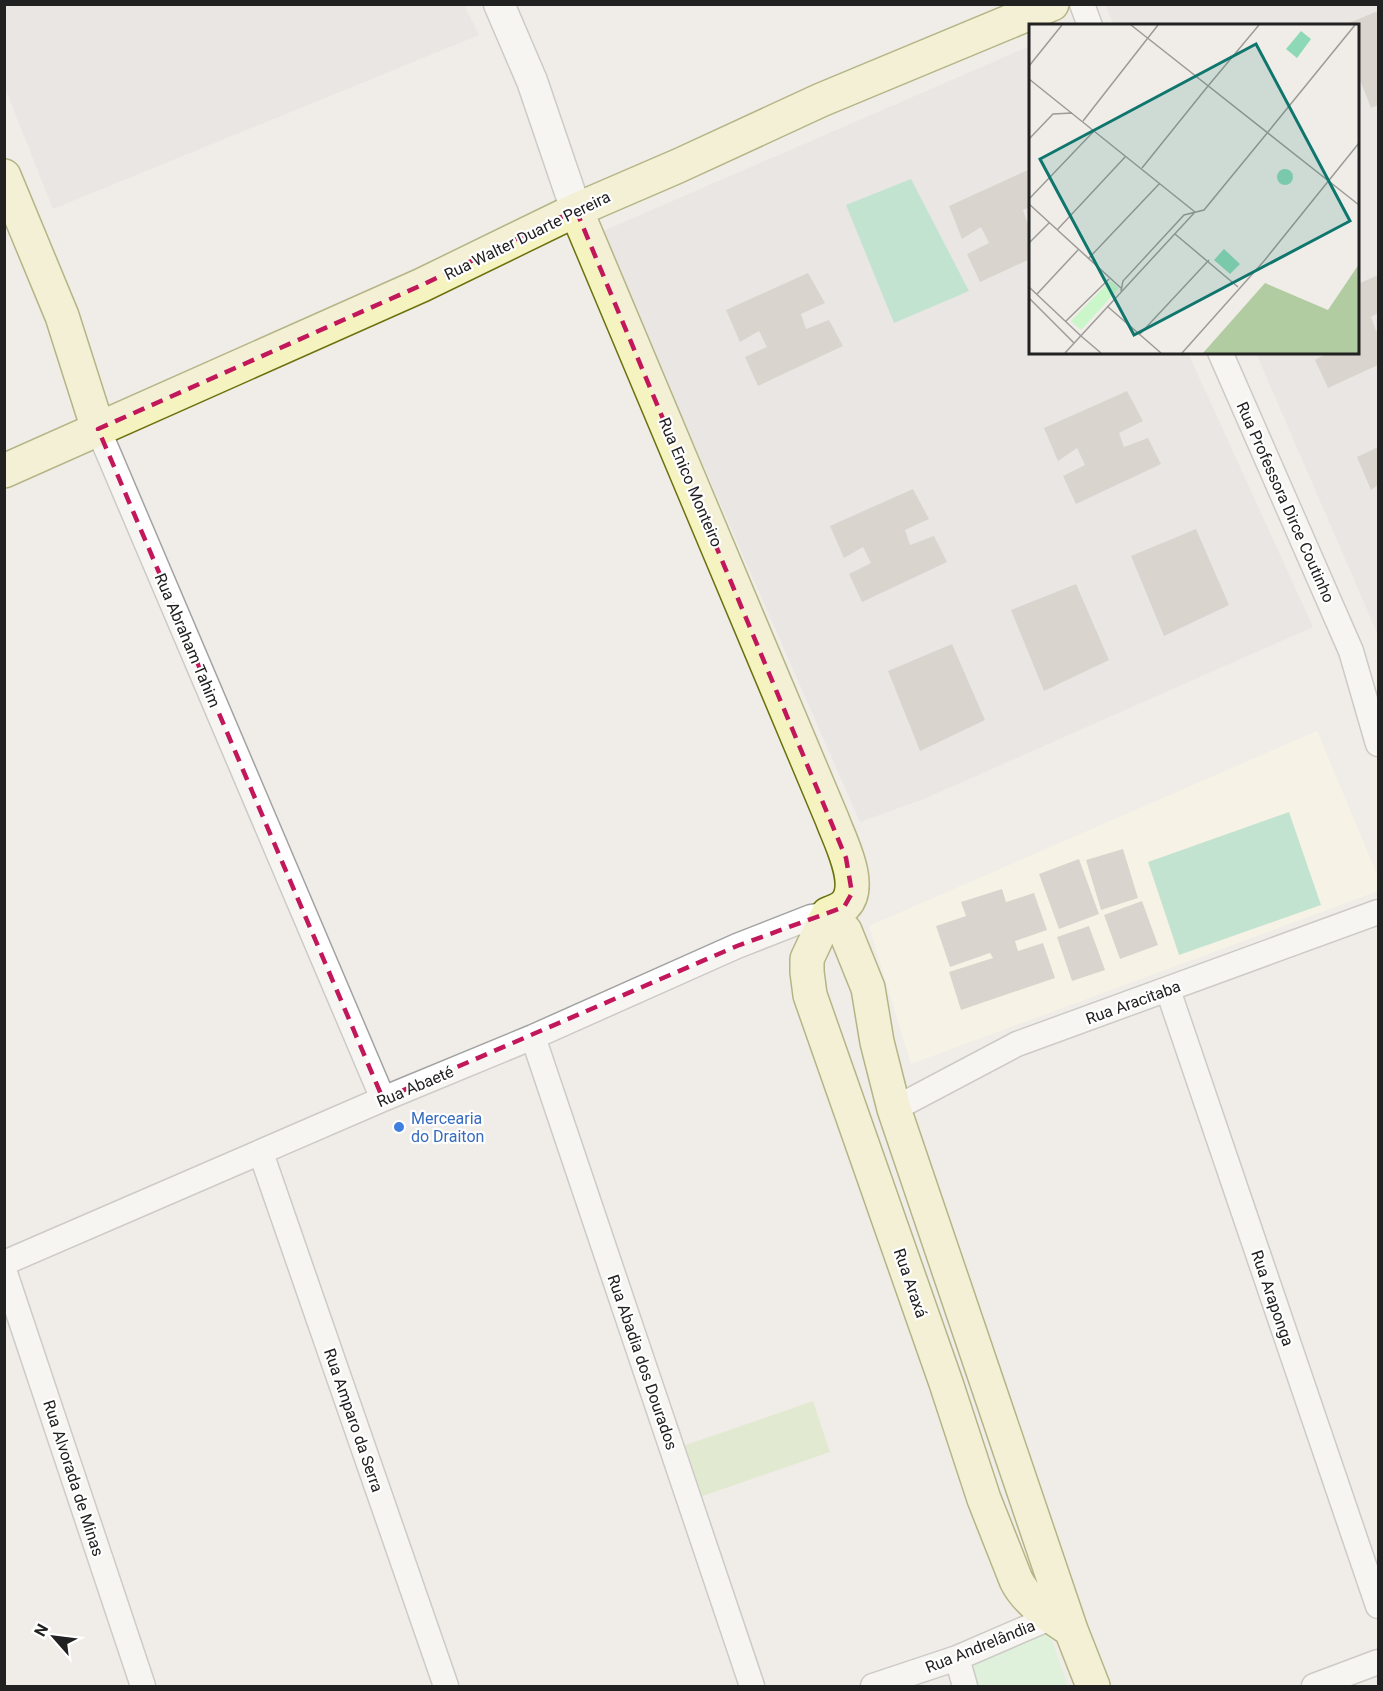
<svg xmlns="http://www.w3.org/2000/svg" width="1383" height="1691" viewBox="0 0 1383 1691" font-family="Roboto,sans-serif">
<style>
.residential{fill:#dfdede}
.education{fill:#fdfbe5}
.grass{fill:#cfe6b3}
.park{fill:#caf6ca}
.pitch{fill:#8dd8b6}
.building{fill:#beb6b1}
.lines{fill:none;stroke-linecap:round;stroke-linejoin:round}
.minor-casing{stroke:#a2a2a2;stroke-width:27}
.tertiary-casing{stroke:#a2a2a2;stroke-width:33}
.secondary-casing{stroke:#6c710e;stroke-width:36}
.minor{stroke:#fff;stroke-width:24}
.tertiary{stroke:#fff;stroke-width:30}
.secondary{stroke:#f5f4c1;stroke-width:33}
.marked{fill:none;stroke:#c2185b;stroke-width:4.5;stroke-dasharray:12 8;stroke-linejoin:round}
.shop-dot{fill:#3f7fe0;stroke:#fff;stroke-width:2}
.labels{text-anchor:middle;stroke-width:4.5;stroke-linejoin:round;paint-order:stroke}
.street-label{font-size:16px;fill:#212121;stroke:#fff}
.shop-label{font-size:16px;fill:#366cbe;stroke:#fff;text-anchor:start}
.inset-road{fill:none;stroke:#9d9b98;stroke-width:1.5}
.view{fill:#0f766e;fill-opacity:0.15;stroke:#0f766e;stroke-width:3}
.inset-edge{fill:none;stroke:#212121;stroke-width:3}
</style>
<rect width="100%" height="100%" fill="#f0ede8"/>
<path class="residential" d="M5 4 464 5 479 35 53 209 5 88Z
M1105 5H1378V635L1256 353 1358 352V26L1114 25Z
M1030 46V352L1188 353 1313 627 926 798 860 822 601 232Z"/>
<path class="education" d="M1317 731 1378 877V891L911 1064 869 926Z"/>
<path class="grass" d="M813 1401 830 1452 700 1497 683 1446Z"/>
<path class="park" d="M1048 1629 1068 1686H978L970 1663Z"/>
<path class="pitch" d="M911 179 969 291 894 323 846 205Z
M1289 812 1321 905 1179 955 1148 862Z"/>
<path class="building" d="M1378 11V105L1371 108 1358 75V26L1344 25Z
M1030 169V207L1023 210 1028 225 1030 224V259L980 282 967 254 989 243 981 227 962 239 949 206Z
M808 273 825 303 801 314 806 329 829 320 843 346 758 386 745 357 767 347 759 331 740 342 726 310Z
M1378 275V313L1371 317 1376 331 1378 330V365L1328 388 1315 360 1329 352H1358V284Z
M1127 391 1143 421 1119 433 1124 447 1148 438 1161 464 1076 504 1063 476 1085 465 1077 448 1058 461 1044 428Z
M1378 447V485L1371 490 1357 457Z
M913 489 929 519 905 530 910 545 934 536 947 562 862 602 849 574 871 563 863 547 844 558 830 526Z
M1196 529 1229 605 1164 636 1131 556Z
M1076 584 1109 660 1044 691 1011 610Z
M952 644 985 720 920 751 888 671Z
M1123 849 1138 898 1101 910 1086 860Z
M1079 859 1099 914 1059 929 1039 874Z
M1002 889 1006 902 1034 893 1047 930 1015 941 1018 951 1043 943 1055 978 961 1010 949 972 993 958 990 953 950 967 936 926 966 916 961 902Z
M1142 901 1158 945 1120 959 1104 915Z
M1089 926 1105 970 1072 981 1057 937Z"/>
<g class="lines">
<defs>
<path id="minor" d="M1082 4 1090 26
M1220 352 1351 651 1378 744
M98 429 383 1099
M1168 990 1378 1606
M533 1037 752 1686
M894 1109 1017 1044 1378 912
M261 1153 446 1686
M4 1263 383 1099 533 1037 737 946 811 917 828 914
M4 1270 143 1686
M957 1658 965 1686
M873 1686 957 1658 1052 1617
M1314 1686 1378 1662"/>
<path id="tertiary" d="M499 4 532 81 576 210"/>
<path id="secondary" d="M4 176 62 316 98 429
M576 210 832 819C840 841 864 885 845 905 841 909 833 912 828 914
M4 471 422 285 576 210 678 166 821 100 1052 4
M828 914 845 931 868 988 877 1042 894 1109 1071 1630 1093 1686
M828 914 807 959V972L810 995 946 1383 984 1499 1016 1580C1028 1604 1050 1615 1071 1630"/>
</defs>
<use href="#minor" class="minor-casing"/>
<use href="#tertiary" class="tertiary-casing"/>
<use href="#secondary" class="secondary-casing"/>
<use href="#minor" class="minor"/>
<use href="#tertiary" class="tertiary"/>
<use href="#secondary" class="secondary"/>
</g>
<path d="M0 0H1383V1691H0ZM576 210 846 858 852 893 844 907 737 946 383 1099 98 429 422 285Z" fill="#f0ede8" fill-opacity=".55" fill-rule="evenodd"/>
<path class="marked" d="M576 210 846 858 852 893 844 907 737 946 383 1099 98 429 422 285Z"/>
<circle class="shop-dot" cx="399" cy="1127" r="6"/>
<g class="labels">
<g class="street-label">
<text transform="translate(527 235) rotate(-26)" y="6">Rua Walter Duarte Pereira</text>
<text transform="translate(691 482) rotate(67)" y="6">Rua Enico Monteiro</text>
<text transform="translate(1286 502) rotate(66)" y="6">Rua Professora Dirce Coutinho</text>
<text transform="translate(188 640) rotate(67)" y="6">Rua Abraham Tahim</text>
<text transform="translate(1133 1002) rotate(-20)" y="6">Rua Aracitaba</text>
<text transform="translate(415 1086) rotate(-23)" y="6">Rua Abaeté</text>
<text transform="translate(911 1283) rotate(71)" y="6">Rua Araxá</text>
<text transform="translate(1273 1298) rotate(71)" y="6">Rua Araponga</text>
<text transform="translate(643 1362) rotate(71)" y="6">Rua Abadia dos Dourados</text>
<text transform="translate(354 1420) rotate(71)" y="6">Rua Amparo da Serra</text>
<text transform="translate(74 1478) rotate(72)" y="6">Rua Alvorada de Minas</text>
<text transform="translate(980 1646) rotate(-22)" y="6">Rua Andrelândia</text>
</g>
<g class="shop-label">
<text x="411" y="1124">Mercearia<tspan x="411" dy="18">do Draiton</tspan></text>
</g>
</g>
<g transform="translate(1029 24)">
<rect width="330" height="330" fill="#f0ede8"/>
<path d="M330 240V329H174L236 259 299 286Z" fill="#b0cca0"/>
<path d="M81 257 90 264 52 306 42 297Z" fill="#caf6ca"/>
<path d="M272 7 282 15 268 34 257 25ZM248 153a8 8 0 1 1 16 0a8 8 0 1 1-16 0ZM195 225 211 240 201 250 185 236Z" fill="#8dd8b6"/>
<path class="inset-road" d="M102 1 330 181M0 42 33 1M0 55 166 188M179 62 230 1M54 97 129 1M239 108 326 1M0 115 24 90 43 89M113 144 179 62M0 175 66 106M0 180 92 264M28 206 97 132M146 210 209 263M0 219 20 199M59 235 131 159M0 263 52 312M92 267 94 257 155 191 175 186 239 108M8 270 49 226M0 274 45 319M78 282 132 329M37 297 80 255M110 311 180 236M52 312 72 329M36 329 166 188M153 329 235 237 330 119"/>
<path class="view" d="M227 20 321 197 105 311 11 135Z"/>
<rect width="330" height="330" class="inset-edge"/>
</g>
<rect width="1383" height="1691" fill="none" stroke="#212121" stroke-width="12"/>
<g transform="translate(54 1637) rotate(298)" stroke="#ffffff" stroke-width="4.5" paint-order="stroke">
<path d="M0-4.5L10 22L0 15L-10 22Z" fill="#212121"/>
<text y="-9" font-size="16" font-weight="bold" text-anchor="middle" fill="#212121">N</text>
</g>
</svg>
